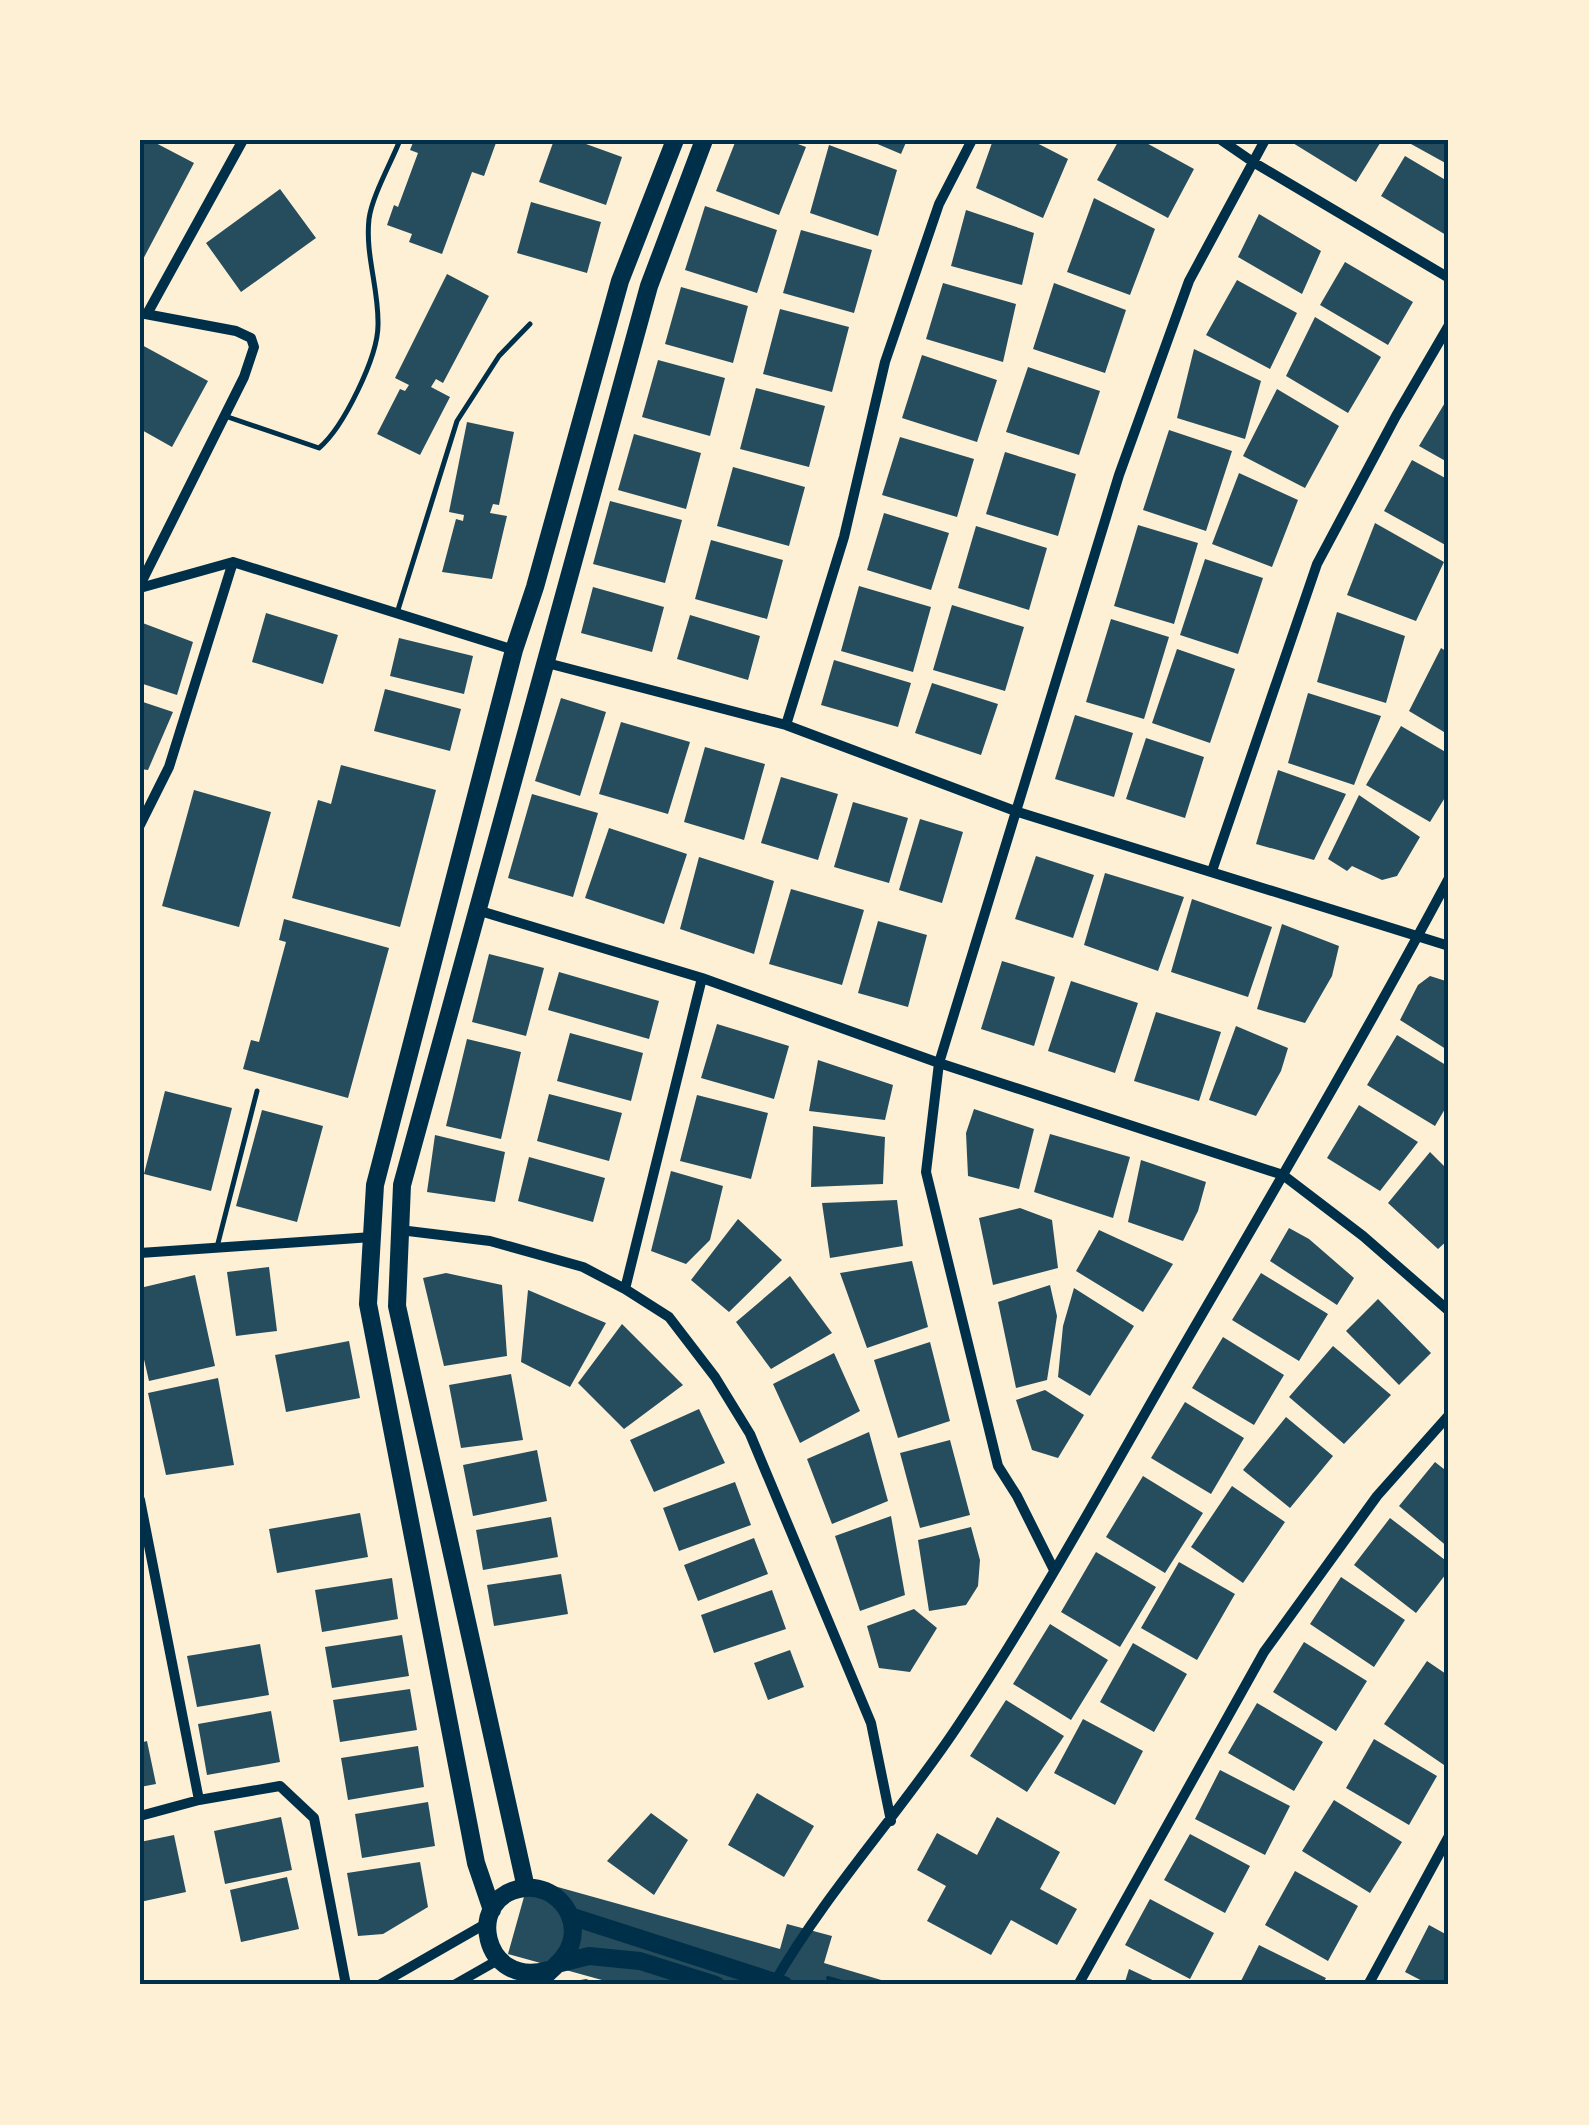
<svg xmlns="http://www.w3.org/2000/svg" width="1589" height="2125" viewBox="0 0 1589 2125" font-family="Signika,sans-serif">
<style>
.building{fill:#264d5e}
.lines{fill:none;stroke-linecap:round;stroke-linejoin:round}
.path{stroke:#003049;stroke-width:4}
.service{stroke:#003049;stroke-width:5}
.minor{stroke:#003049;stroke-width:10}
.primary{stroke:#003049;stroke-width:18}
.neatline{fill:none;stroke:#003049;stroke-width:4}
</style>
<rect width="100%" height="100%" fill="#fdf0d5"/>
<path class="building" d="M140 140H150L194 163 140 265Z
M414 140H497L484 176 472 172 442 254 409 242 412 234 387 225 394 205 398 207 418 153 410 150Z
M554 140H575L622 157 606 205 539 182Z
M736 140H787L806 147 779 215 716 191Z
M868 140H907L901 154Z
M993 140H1031L1068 159 1043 218 976 188Z
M1119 140H1141L1194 169 1168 218 1097 180Z
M1288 140H1382L1356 182Z
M1413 140H1449V165L1411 144Z
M829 145 897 170 878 236 810 213Z
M1405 156 1449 182V229L1446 235 1381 196Z
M280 189 316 238 241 292 206 243Z
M1094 198 1155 229 1130 295 1067 272Z
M531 202 601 222 587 273 517 253Z
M705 206 777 230 757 293 685 270Z
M966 210 1034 233 1022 285 951 266Z
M1259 214 1321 251 1302 294 1238 257Z
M801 230 872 250 854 313 783 293Z
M1345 262 1413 302 1388 345 1320 305Z
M447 274 489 296 443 383 436 379 431 387 450 397 420 455 377 434 400 389 405 391 409 385 395 378Z
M1237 280 1297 313 1270 369 1206 335Z
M943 283 1016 304 1003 362 926 339Z
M1054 283 1126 310 1105 373 1033 349Z
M681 287 748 306 733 363 665 344Z
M780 309 849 327 832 392 763 374Z
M1315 317 1381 357 1348 413 1286 376Z
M140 344 208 381 172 447 140 429Z
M1194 349 1261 381 1245 439 1177 418Z
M922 355 997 380 977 442 902 418Z
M658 360 725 378 710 436 642 417Z
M1028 367 1100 391 1079 455 1006 432Z
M756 388 825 406 809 467 740 449Z
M1277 389 1339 426 1305 488 1243 456Z
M1449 396V463L1419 446Z
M467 422 514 432 499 505 493 504 490 513 507 516 492 579 442 572 456 519 463 521 464 515 449 512Z
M1169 430 1232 451 1206 531 1143 510Z
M634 434 701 453 686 509 618 490Z
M900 437 974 459 957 517 882 495Z
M1005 452 1076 474 1058 536 986 514Z
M1412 460 1449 480V547L1384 511Z
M733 467 805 487 789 546 717 526Z
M1239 473 1298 500 1272 567 1212 544Z
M610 501 682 520 665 583 593 564Z
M884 513 949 533 931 590 867 570Z
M1375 523 1444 562 1416 621 1347 595Z
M1138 525 1198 543 1174 624 1114 606Z
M976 526 1047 548 1029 610 958 588Z
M711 540 783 560 767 619 695 599Z
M1205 559 1263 578 1238 654 1180 635Z
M859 586 931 607 913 672 841 651Z
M593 587 664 607 652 652 581 633Z
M952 605 1024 627 1005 691 933 670Z
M1337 612 1405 636 1386 703 1317 682Z
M266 613 338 635 323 684 252 662Z
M690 615 760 636 748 680 677 659Z
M1111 619 1169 637 1144 719 1086 702Z
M140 622 193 642 177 695 140 683Z
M399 638 473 656 464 694 390 676Z
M1441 648 1449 653V735L1409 711Z
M1177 649 1235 669 1210 743 1152 723Z
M834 660 911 683 898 727 821 705Z
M932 683 998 704 981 755 915 733Z
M385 689 461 709 450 751 374 731Z
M1308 693 1381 716 1354 785 1288 763Z
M561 698 606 712 580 796 535 781Z
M140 701 173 712 148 770 140 769Z
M1075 715 1133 733 1114 797 1055 779Z
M621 722 690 742 668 814 599 794Z
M1401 726 1449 754V791L1430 822 1366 785Z
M1146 738 1204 757 1185 818 1126 799Z
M705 747 765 764 744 840 684 822Z
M341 765 436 790 400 927 292 898 318 800 331 804Z
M1278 770 1346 794 1314 860 1256 844Z
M781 777 838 794 818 860 761 843Z
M194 790 271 812 239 927 162 906Z
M532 794 598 813 573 897 508 878Z
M1359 795 1420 837 1397 876 1382 880 1352 866 1347 871 1328 859Z
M853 802 908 818 889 883 834 867Z
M920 819 963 832 942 903 899 890Z
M609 828 687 854 664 924 585 898Z
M1036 856 1094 875 1073 938 1015 919Z
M699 857 774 881 754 954 680 929Z
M1105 873 1184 897 1158 971 1084 945Z
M791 889 864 910 842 985 769 964Z
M1192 899 1272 927 1248 997 1171 972Z
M284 919 389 948 348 1098 243 1069 251 1040 259 1042 286 942 279 940Z
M878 921 927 935 908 1007 858 993Z
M1282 924 1339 946 1332 976 1305 1023 1257 1009Z
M489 954 544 968 526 1036 472 1022Z
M1002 961 1055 977 1034 1046 981 1029Z
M559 972 659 1001 649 1039 548 1010Z
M1430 976 1449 982V1051L1400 1020 1418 985Z
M1071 981 1138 1003 1115 1073 1048 1051Z
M1156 1012 1221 1032 1199 1101 1134 1081Z
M717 1024 789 1046 774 1099 701 1078Z
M1236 1026 1288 1048 1281 1071 1256 1116 1209 1100Z
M570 1033 643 1053 631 1101 557 1081Z
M1397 1035 1449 1067V1102L1435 1126 1367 1085Z
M467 1039 521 1052 501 1139 446 1126Z
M818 1060 893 1085 885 1120 809 1111Z
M165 1091 232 1108 211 1191 144 1174Z
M549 1094 622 1113 609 1161 537 1141Z
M697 1095 768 1113 751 1179 680 1161Z
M1359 1105 1418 1142 1380 1191 1327 1158Z
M974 1109 1034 1129 1019 1189 968 1176 966 1133Z
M262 1110 323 1126 297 1222 236 1206Z
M813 1126 885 1137 883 1184 811 1187Z
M1050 1134 1130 1157 1113 1218 1034 1192Z
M435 1135 505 1152 495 1202 427 1192Z
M1430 1152 1449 1171V1239L1438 1249 1388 1203Z
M529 1157 605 1178 593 1222 518 1201Z
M1141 1160 1206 1182 1198 1211 1183 1241 1128 1222Z
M671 1171 723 1186 710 1240 686 1264 651 1251Z
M897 1200 903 1246 830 1258 822 1203Z
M1020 1208 1052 1220 1058 1268 993 1285 979 1218Z
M738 1219 782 1260 729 1312 691 1280Z
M1289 1228 1309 1239 1354 1278 1337 1305 1270 1261Z
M1099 1230 1173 1264 1143 1312 1076 1271Z
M912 1261 928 1327 867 1348 840 1273Z
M269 1267 277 1331 236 1336 227 1272Z
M446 1273 502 1285 507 1356 444 1366 423 1278Z
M1261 1273 1328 1314 1299 1361 1232 1320Z
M195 1275 215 1366 149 1381 140 1342V1288Z
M790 1276 832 1333 771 1369 736 1322Z
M1050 1285 1057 1316 1047 1380 1016 1388 998 1302Z
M1074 1288 1134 1326 1090 1396 1058 1377 1063 1326Z
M528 1290 606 1323 570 1387 521 1362Z
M1378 1299 1431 1353 1399 1385 1346 1331Z
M622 1324 683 1385 624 1429 578 1383Z
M1223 1337 1284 1375 1254 1425 1192 1388Z
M349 1341 360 1398 286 1412 275 1355Z
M930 1342 950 1421 898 1438 874 1360Z
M1333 1346 1391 1395 1344 1444 1289 1397Z
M834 1353 860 1411 800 1443 773 1384Z
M511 1374 523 1440 461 1448 449 1385Z
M218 1378 234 1465 166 1475 148 1393Z
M1045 1390 1084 1415 1058 1458 1032 1450 1016 1400Z
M1185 1402 1244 1438 1211 1494 1151 1458Z
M699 1409 725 1463 654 1492 630 1440Z
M1286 1417 1333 1456 1290 1508 1243 1470Z
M869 1432 888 1501 832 1524 807 1459Z
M950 1440 970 1515 920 1528 900 1453Z
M537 1450 547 1501 473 1516 463 1465Z
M1435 1462 1449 1473V1548L1399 1506Z
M1143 1476 1203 1513 1165 1573 1106 1537Z
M735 1482 751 1525 679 1551 663 1508Z
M1232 1486 1285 1522 1243 1583 1191 1547Z
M360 1513 368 1557 277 1573 269 1529Z
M891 1516 905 1595 860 1611 835 1536Z
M551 1517 558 1557 483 1570 476 1530Z
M1390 1518 1449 1563V1570L1416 1613 1354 1565Z
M971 1527 980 1560 978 1586 966 1605 929 1611 918 1540Z
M754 1538 768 1574 698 1601 684 1565Z
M1096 1552 1156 1587 1120 1647 1061 1612Z
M1179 1562 1235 1594 1197 1660 1141 1628Z
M561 1574 568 1614 494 1626 487 1585Z
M1341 1577 1405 1620 1374 1667 1310 1624Z
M392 1578 398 1619 322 1632 315 1590Z
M772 1590 786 1629 714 1653 701 1615Z
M914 1609 937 1628 910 1672 879 1668 867 1626Z
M1050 1624 1108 1660 1071 1720 1013 1684Z
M402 1635 409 1676 332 1688 325 1647Z
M1304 1642 1367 1681 1336 1731 1273 1692Z
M1133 1643 1187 1674 1154 1732 1100 1702Z
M260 1644 269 1695 197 1707 187 1656Z
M790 1650 804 1687 768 1700 754 1663Z
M1427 1661 1449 1676 1447 1767 1384 1724Z
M410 1689 417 1730 340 1742 333 1700Z
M1006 1700 1064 1736 1027 1792 970 1756Z
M1257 1703 1323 1742 1294 1791 1228 1753Z
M271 1711 280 1762 207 1775 198 1724Z
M1083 1719 1143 1751 1115 1805 1054 1773Z
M1374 1739 1437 1776 1409 1825 1346 1788Z
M147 1741 156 1784 140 1787V1743Z
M418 1746 424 1787 348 1800 341 1758Z
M1220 1770 1290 1806 1265 1855 1195 1819Z
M757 1793 814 1826 784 1877 728 1845Z
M1334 1800 1402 1842 1370 1893 1302 1851Z
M428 1802 435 1846 362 1858 355 1814Z
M651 1813 688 1840 654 1895 607 1861Z
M281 1817 292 1870 225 1884 214 1831Z
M997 1817 1060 1852 1040 1889 1077 1909 1057 1945 1011 1920 991 1955 927 1921 946 1886 917 1870 937 1833 977 1855Z
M1190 1834 1250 1866 1225 1913 1164 1880Z
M174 1835 186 1892 140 1902V1842Z
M420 1862 428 1907 383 1934 358 1936 347 1873Z
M1295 1871 1358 1906 1328 1961 1265 1925Z
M287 1877 299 1929 241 1942 230 1890Z
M529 1879 780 1949 787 1924 832 1936 824 1963 898 1985H620L508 1954Z
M1150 1899 1214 1933 1190 1979 1125 1945Z
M1429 1925 1449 1936V1985H1430L1405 1972Z
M1259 1945 1326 1978 1322 1985H1239Z
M1129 1969 1163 1985H1124Z
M586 1979 604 1985H564V1983Z"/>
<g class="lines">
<path class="path" d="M828 1978 852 1985"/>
<path class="service" d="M225 416 319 448C343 428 378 357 378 325 379 289 365 255 369 219 372 196 391 163 400 140
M397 613 457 421 499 356 530 324
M217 1247 257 1091"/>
<path class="minor" d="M1221 140 1253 162 1449 278
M140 313 236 331 251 338 254 347 244 377 140 585
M147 314 243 140
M140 588 233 562 514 650
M547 663 786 725 1018 812 1449 946
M786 725 844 537 885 362 939 204 972 140
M140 825 169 767 233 562
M1212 871 1317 564 1396 416 1449 325
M477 910 702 978 939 1063 1283 1175 1363 1236 1449 1311
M400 1230 490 1241 583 1267 625 1289 669 1317 715 1377 750 1434 871 1723 891 1821
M140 1253 372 1237
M625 1289 702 978
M140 1500 199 1800
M1054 1570 1017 1496 998 1466 926 1172 939 1063 1119 475 1189 281 1265 140
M140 1816 199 1800 280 1786 314 1818 346 1985
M774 1983C827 1891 901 1812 959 1724 1036 1609 1103 1486 1172 1366 1266 1204 1361 1043 1449 878
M379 1985 487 1923
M454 1985 498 1960
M1078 1985 1264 1652 1377 1496 1449 1415
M1368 1985 1449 1836"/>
<path class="primary" d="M526 1888 397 1306 402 1185 649 286 704 140
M492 1910 476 1863 368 1304 375 1185 514 650 535 587 620 281 675 140
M570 1916 784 1985
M557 1964 589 1956 640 1961 716 1985
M537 1985C548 1970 566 1961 571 1943 580 1914 554 1884 524 1888 463 1896 483 1990 548 1970"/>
</g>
<rect width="1589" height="2125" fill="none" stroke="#fdf0d5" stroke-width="285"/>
<rect x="142" y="142" width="1304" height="1840" class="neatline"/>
</svg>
